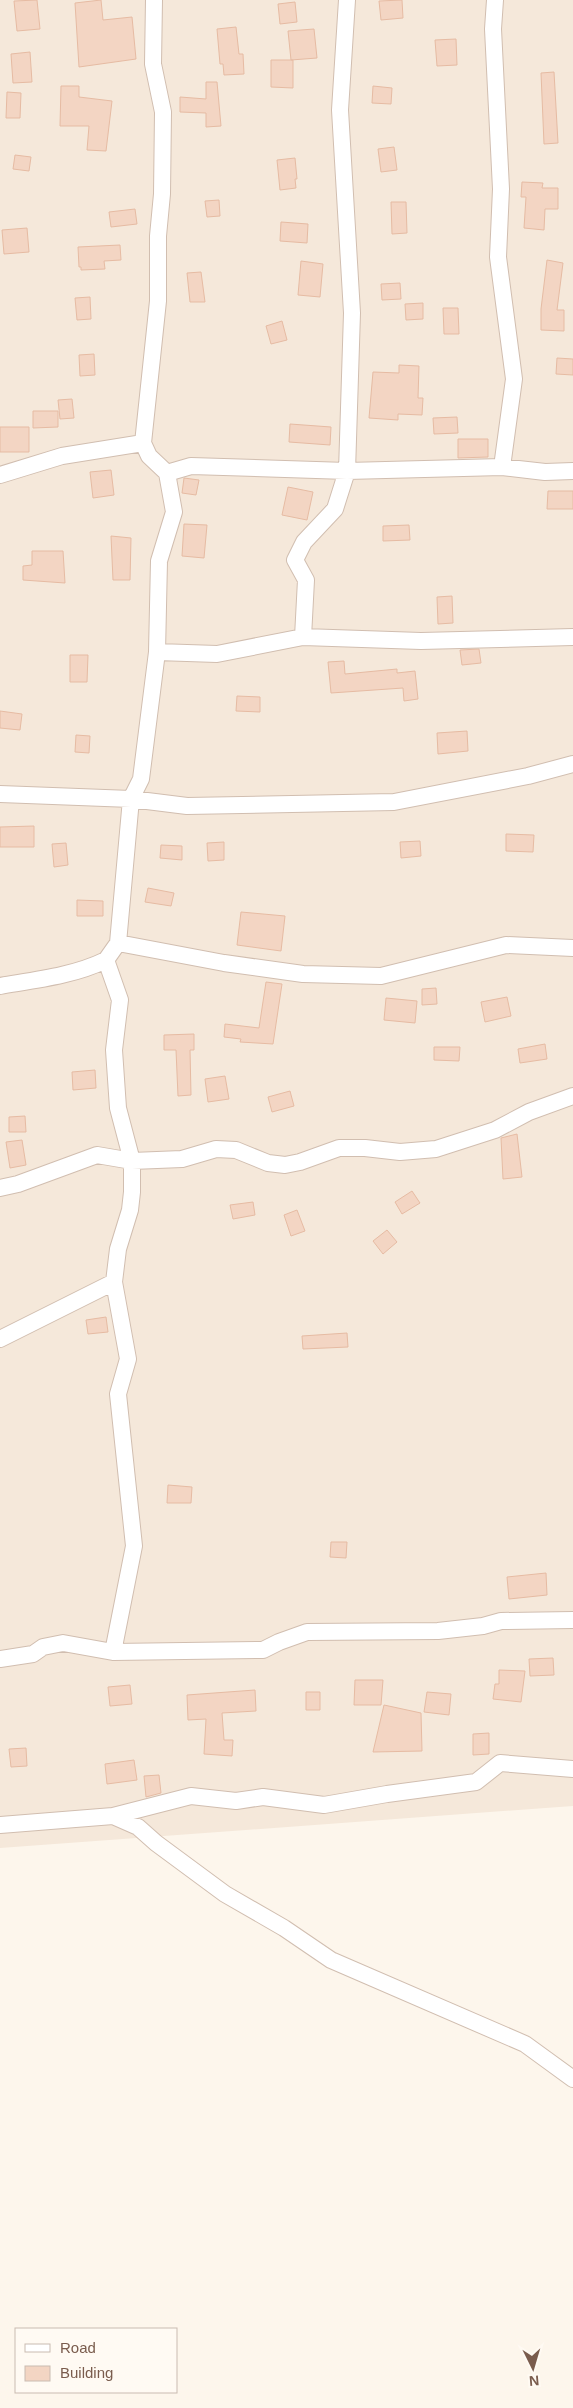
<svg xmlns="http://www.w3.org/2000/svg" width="573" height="2408" viewBox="0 0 573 2408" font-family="Helvetica,sans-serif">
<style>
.residential{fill:#f5e8da}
.building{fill:#f3d5c3;stroke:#e6bba3}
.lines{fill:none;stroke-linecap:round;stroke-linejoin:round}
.minor-casing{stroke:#d1beb0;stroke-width:18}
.minor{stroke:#fff;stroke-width:16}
</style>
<rect width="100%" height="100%" fill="#fdf6ec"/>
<path class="residential" d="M0 0H573V1806L0 1848Z"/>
<path class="building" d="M37 0 40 29 17 31 14 1Z
M101 0 103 20 132 17 136 59 79 67 75 3Z
M402 0 403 18 381 20 379 1Z
M295 2 297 22 280 24 278 4Z
M236 27 239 54H243L244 74 224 75 223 64H220L217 29Z
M314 29 317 58 291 60 288 31Z
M456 39 457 65 437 66 435 40Z
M30 52 32 82 13 83 11 54Z
M271 60H293V88L271 87Z
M554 72 558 143 544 144 541 73Z
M206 82H217L221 126 206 127V113L180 112V97L206 99Z
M61 86H79V97L112 101 106 151 87 150 89 126H60Z
M373 86 392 88 391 104 372 103Z
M7 92 21 93 20 118H6Z
M394 147 397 170 381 172 378 149Z
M15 155 31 157 29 171 13 169Z
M295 158 297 179H295L296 188 280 190 277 160Z
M522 182 543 183 542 188H558V209H545L544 230 524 228 526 197H521Z
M219 200 220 216 207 217 205 201Z
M391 202H406L407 233 392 234Z
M135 209 137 224 111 227 109 212Z
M281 222 308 224 307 243 280 241Z
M27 228 29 252 4 254 2 230Z
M120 245 121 260 104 261 105 269 81 270V267H79L78 247Z
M547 260 563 263 557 310H564V331L541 330V309Z
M301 261 323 264 320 297 298 295Z
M201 272 205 302H190L187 273Z
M400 283 401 299 382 300 381 284Z
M90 297 91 319 77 320 75 298Z
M423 303V319L406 320 405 304Z
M443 308H458L459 334H444Z
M282 321 287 340 271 344 266 326Z
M94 354 95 375 80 376 79 355Z
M557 358 573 359V375L556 374Z
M399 365 419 366 418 398H423L422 415 398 414V420L369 418 373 372 399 373Z
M72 399 74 418 60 419 58 400Z
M33 411H58V427L33 428Z
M457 417 458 433 434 434 433 418Z
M290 424 331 427 330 445 289 442Z
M0 427H29V452H0Z
M458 439H488V457L458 458Z
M111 470 114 495 93 498 90 472Z
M184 478 199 480 196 495 182 493Z
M288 487 313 492 307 520 282 515Z
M548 491H573V509H547Z
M184 524 207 525 204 558 182 556Z
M409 525 410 540 383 541V526Z
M111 536 131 538 130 580H113Z
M32 551H63L65 583 23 580V566L32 565Z
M452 596 453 623 438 624 437 597Z
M479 649 481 663 462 665 460 650Z
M70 655H88L87 682H70Z
M344 661 345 674 397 669V673L415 671 418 699 404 701 403 688 331 693 328 662Z
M237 696 260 697V712L236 711Z
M0 711 22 714 20 730 0 728Z
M467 731 468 751 438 754 437 733Z
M76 735 90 736 89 753 75 752Z
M34 826V847H0V827Z
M506 834 534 835 533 852 506 851Z
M420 841 421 856 401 858 400 842Z
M224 842V860L208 861 207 843Z
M66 843 68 865 54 867 52 844Z
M161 845 182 846V860L160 858Z
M148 888 174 893 171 906 145 902Z
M77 900 103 901V916H77Z
M241 912 285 916 281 951 237 945Z
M266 982 282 984 273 1044 240 1042 241 1039 224 1037 225 1024 259 1028Z
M436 988 437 1004 422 1005V989Z
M507 997 511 1016 485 1022 481 1002Z
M386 998 417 1001 415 1023 384 1020Z
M194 1034V1050H190L191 1095 178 1096 176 1050H164V1035Z
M545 1044 547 1059 520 1063 518 1049Z
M434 1047H460L459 1061 434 1060Z
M95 1070 96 1088 73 1090 72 1072Z
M225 1076 229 1099 208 1102 205 1079Z
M290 1091 294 1106 272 1112 268 1097Z
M25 1116 26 1132H9V1117Z
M517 1134 522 1177 503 1179 501 1138Z
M22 1140 26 1165 10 1168 6 1142Z
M412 1191 420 1203 402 1214 395 1202Z
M253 1202 255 1215 233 1219 230 1205Z
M297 1210 305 1231 291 1236 284 1215Z
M387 1230 397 1242 383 1254 373 1241Z
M106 1317 108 1332 88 1334 86 1320Z
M347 1333 348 1347 303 1349 302 1336Z
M168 1485 192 1487 191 1503H167Z
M331 1542H347L346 1558 330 1557Z
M546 1573 547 1595 509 1599 507 1577Z
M553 1658 554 1675 530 1676 529 1659Z
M499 1670 525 1671 521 1702 493 1699 495 1684H499Z
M355 1680H383L381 1705H354Z
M130 1685 132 1704 110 1706 108 1687Z
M255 1690 256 1711 222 1713 224 1740H233L232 1756 204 1754 206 1719 188 1720 187 1695Z
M306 1692H320V1710H306Z
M427 1692 451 1694 449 1715 424 1712Z
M384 1705 421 1713 422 1751 373 1752Z
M489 1733V1754L473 1755V1734Z
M26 1748 27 1766 11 1767 9 1749Z
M134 1760 137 1780 107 1784 105 1764Z
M159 1775 161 1793 146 1797 144 1776Z"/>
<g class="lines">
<defs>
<path id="minor" d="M495 0 493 29 501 189 498 257 514 379 502 467
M143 443 158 301V236L162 194 163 112 153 64 154 0
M167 473 191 466 347 471 502 467 545 472 573 471
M0 475 62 456 143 443 149 456 167 473 174 512 159 561 157 652 141 779 131 799 118 943 106 960 120 1000 114 1050 118 1108 132 1161V1192L130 1210 118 1249 114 1282 128 1359 118 1394 134 1546 113 1652
M303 637 306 580 295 560 304 542 335 509 347 471 352 313 340 110 347 0
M157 652 217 654 303 637 421 641 573 637
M0 794 131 799 187 806 394 802 528 776 573 764
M118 943 224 963 303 974 381 976 506 945 573 948
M0 986C35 980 73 976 106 960
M0 1188 18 1184 97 1155 132 1161 182 1159 216 1149 236 1150 268 1163 285 1165 300 1162 339 1148H365L400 1152 436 1149 495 1130 529 1112 573 1096
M0 1339 114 1282
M0 1659 33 1654 43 1647 63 1643 113 1652 263 1650 279 1642 307 1632 438 1631 483 1626 501 1621 573 1620
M113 1816 191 1796 236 1801 263 1797 324 1805 387 1794 476 1782 500 1763 573 1769
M0 1825 113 1816 138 1827 156 1843 225 1894 284 1928 331 1960 525 2044 573 2079"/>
</defs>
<use href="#minor" class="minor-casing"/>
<use href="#minor" class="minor"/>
</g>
<rect x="15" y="2328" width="162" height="65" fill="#fffaf3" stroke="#cabbb1"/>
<rect x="25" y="2344" width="25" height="8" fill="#ffffff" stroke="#cabbb1"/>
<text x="60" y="2353" font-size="15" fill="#7a5c4d">Road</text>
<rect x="25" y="2366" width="25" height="15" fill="#f3d5c3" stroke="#cabbb1"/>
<text x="60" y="2378" font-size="15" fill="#7a5c4d">Building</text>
<g transform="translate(533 2368) rotate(175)" stroke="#fffaf3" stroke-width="4" paint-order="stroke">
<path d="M0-4L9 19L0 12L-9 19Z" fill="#7a5c4d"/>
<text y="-8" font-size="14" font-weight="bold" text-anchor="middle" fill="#7a5c4d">N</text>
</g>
</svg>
